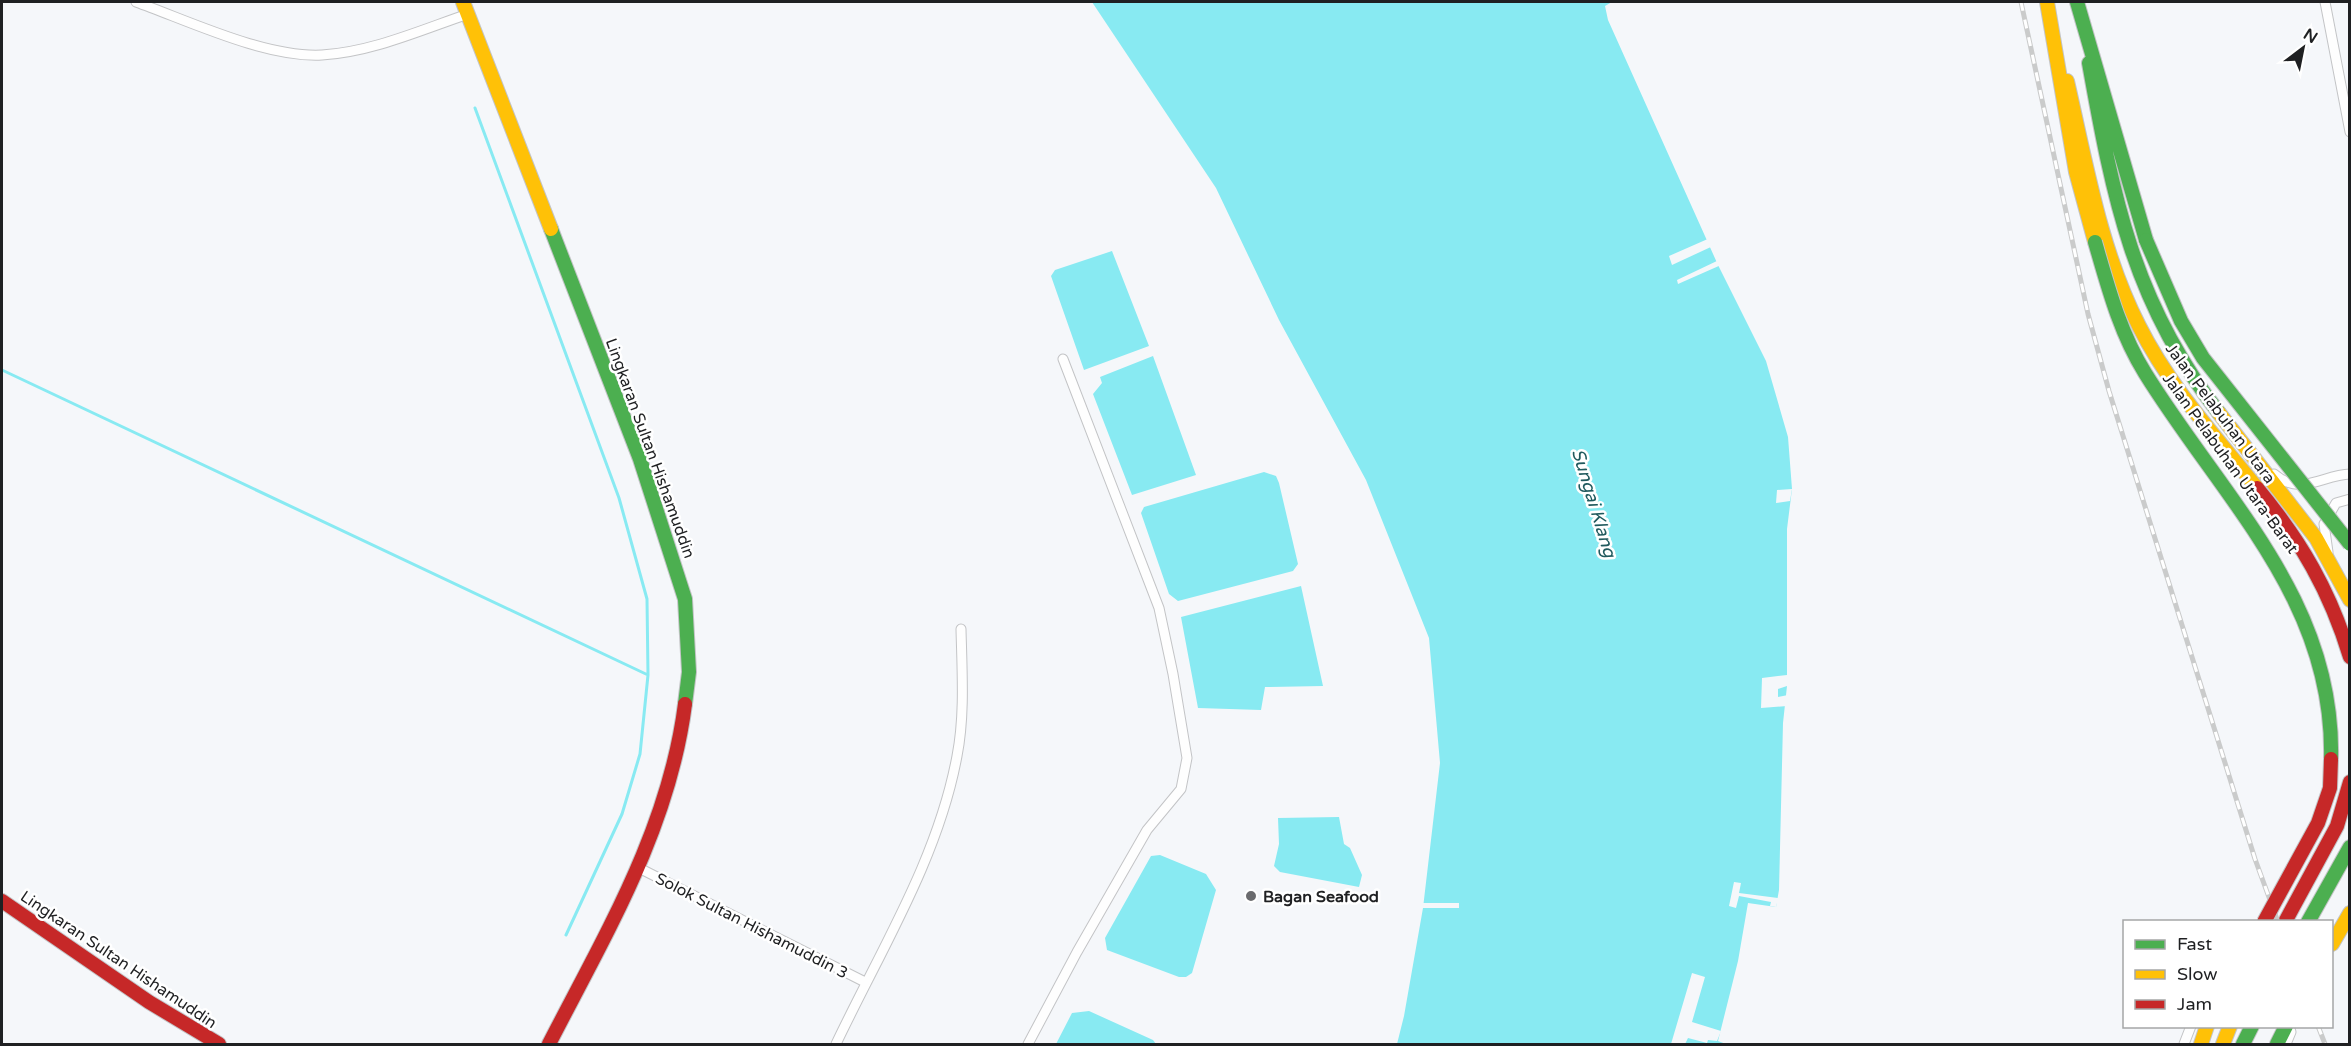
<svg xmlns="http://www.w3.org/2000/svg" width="2351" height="1046" viewBox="0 0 2351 1046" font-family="'Varela Round',sans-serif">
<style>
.water{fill:#88eaf2}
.pier{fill:#f5f7fa}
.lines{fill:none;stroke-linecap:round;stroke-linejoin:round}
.stream{stroke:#88eaf2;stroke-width:3}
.street-casing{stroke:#c3c4c6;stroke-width:11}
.fast-casing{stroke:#c3c4c6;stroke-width:16}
.slow-casing{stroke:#c3c4c6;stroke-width:16}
.jam-casing{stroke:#c3c4c6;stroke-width:16}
.street{stroke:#fefefe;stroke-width:9}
.fast{stroke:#4caf50;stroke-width:14}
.slow{stroke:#ffc107;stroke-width:14}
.jam{stroke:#c62828;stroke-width:14}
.rail-casing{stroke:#cacbcb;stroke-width:5}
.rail{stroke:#fff;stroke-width:3;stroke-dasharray:9;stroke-linecap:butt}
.fast-bridge-casing{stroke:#c3c4c6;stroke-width:16;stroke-linecap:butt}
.jam-bridge-casing{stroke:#c3c4c6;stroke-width:16;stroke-linecap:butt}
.fast-bridge{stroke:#4caf50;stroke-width:14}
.jam-bridge{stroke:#c62828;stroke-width:14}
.poi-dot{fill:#6a6b6e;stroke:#fff;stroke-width:2}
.labels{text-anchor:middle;stroke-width:5;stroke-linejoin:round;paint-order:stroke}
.street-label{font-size:16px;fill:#1f2022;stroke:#fff}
.poi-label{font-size:16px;font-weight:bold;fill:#1f2022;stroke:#fff;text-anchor:start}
.water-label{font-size:18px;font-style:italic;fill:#205a5e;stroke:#fff}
</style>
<rect width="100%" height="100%" fill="#f5f7fa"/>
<path class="water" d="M1092 2H1612L1605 6 1608 20 1718 265 1766 361 1788 437 1792 489 1787 529V686L1783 723 1779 890 1776 907 1748 903 1738 961 1718 1041 1726 1044H1397L1404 1016 1423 908 1440 763 1429 638 1366 480 1279 320 1216 188Z
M1112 251 1149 346 1084 370 1051 276 1055 270Z
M1153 356 1196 475 1132 495 1093 394 1102 383 1100 377Z
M1264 472 1276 476 1279 483 1298 564 1293 571 1178 601 1169 594 1141 513 1144 507Z
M1301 586 1323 686 1265 687 1261 710 1198 708 1181 617Z
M1339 817 1344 844 1350 848 1362 875 1359 887 1280 872 1274 866 1279 844 1278 818Z
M1160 855 1206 874 1216 890 1192 973 1186 977H1179L1107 950 1105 938 1151 856Z
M1089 1011 1153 1040 1156 1044H1056L1072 1013Z"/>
<path class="pier" d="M1710 238 1713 246 1672 265 1669 256Z
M1719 260 1721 265 1678 284 1677 280Z
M1792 489 1790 501 1776 503 1777 490Z
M1787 675V686L1778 689V697L1788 695 1787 706 1761 708 1762 678Z
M1734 882 1741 883 1739 893 1778 898 1780 904 1777 903 1776 907 1770 906 1771 902 1739 896 1736 908 1729 906Z
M1420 903H1459V908H1420Z
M1692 973 1705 977 1692 1022 1721 1031 1717 1041 1708 1040 1707 1043 1688 1038 1685 1044H1671Z"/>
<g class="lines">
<path class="stream" d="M475 108 619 498 647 599 648 675 640 754 622 814 566 935
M2 370 648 675"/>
<defs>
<path id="street" d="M136 2C189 21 266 58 322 55 372 52 421 30 468 14
M2325 2 2350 132
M2274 474C2301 497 2322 475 2350 474
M2328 552 2324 524 2336 503 2350 499
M639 868 865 982
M836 1044C880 951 938 859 957 756 965 715 962 671 961 629
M1028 1044 1077 952 1147 830 1181 789 1187 758 1173 674 1159 608 1063 359
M2184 1044 2191 1026
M2286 1044 2291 1032 2289 1026"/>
<path id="fast" d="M2077 2 2146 240
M2089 63C2113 197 2133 303 2219 413
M551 229 640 459 685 599 689 672 685 704
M2308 922 2350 847
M2243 1044 2252 1026
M2277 1044 2286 1026"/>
<path id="slow" d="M463 2 551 229
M2047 2 2076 172 2095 242
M2067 81C2086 163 2100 250 2139 326 2169 386 2215 436 2257 488
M2219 413 2316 538 2350 600
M2332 944 2350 913
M2201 1044 2207 1026
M2223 1044 2230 1026"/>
<path id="jam" d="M2257 488C2301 541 2330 591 2350 657
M2 901 149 1002 219 1044
M2285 922 2337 826 2350 782
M549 1044C606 933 669 829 685 704"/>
</defs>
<use href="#street" class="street-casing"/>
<use href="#fast" class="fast-casing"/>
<use href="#slow" class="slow-casing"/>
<use href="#jam" class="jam-casing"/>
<use href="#street" class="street"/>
<use href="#fast" class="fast"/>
<use href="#slow" class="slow"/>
<use href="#jam" class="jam"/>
<defs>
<path id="rail" d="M2021 2 2088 314 2109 391 2255 859 2278 922
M2318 1026 2325 1044"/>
</defs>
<use href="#rail" class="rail-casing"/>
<use href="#rail" class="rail"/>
<defs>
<path id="fast-bridge" d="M2146 240 2181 321 2203 358 2350 544
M2095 242C2108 287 2120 333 2145 373 2223 499 2335 600 2331 759"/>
<path id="jam-bridge" d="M2264 922 2318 823 2330 788 2331 759"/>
</defs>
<use href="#fast-bridge" class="fast-bridge-casing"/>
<use href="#jam-bridge" class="jam-bridge-casing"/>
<use href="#fast-bridge" class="fast-bridge"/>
<use href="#jam-bridge" class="jam-bridge"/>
</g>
<circle class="poi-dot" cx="1251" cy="896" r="6"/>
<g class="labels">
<g class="street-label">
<text transform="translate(2221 413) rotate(53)" y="6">Jalan Pelabuhan Utara</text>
<text transform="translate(651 448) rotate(70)" y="6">Lingkaran Sultan Hishamuddin</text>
<text transform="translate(2231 463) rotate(54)" y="6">Jalan Pelabuhan Utara-Barat</text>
<text transform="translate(752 925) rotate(27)" y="6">Solok Sultan Hishamuddin 3</text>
<text transform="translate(119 959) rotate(34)" y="6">Lingkaran Sultan Hishamuddin</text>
</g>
<g class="poi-label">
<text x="1263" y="902">Bagan Seafood</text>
</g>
<g class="water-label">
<text transform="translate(1594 503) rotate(73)" y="6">Sungai Klang</text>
</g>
</g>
<rect width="2351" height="1046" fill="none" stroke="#1f2022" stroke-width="6"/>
<rect x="2123" y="920" width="210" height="108" fill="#ffffff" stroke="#a5a6a7" stroke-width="1.5"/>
<rect x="2135" y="940" width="30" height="9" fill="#4caf50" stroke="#a5a6a7" stroke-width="1.5"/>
<text x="2177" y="950" font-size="18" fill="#1f2022">Fast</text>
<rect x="2135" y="970" width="30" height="9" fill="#ffc107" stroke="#a5a6a7" stroke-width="1.5"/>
<text x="2177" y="980" font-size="18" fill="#1f2022">Slow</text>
<rect x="2135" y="1000" width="30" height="9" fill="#c62828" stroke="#a5a6a7" stroke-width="1.5"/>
<text x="2177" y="1010" font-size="18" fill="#1f2022">Jam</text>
<g transform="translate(2303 48) rotate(32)" stroke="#ffffff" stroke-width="4.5" paint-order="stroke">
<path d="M0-4.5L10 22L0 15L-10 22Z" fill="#1f2022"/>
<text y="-9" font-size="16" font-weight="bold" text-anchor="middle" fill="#1f2022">N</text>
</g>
</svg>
